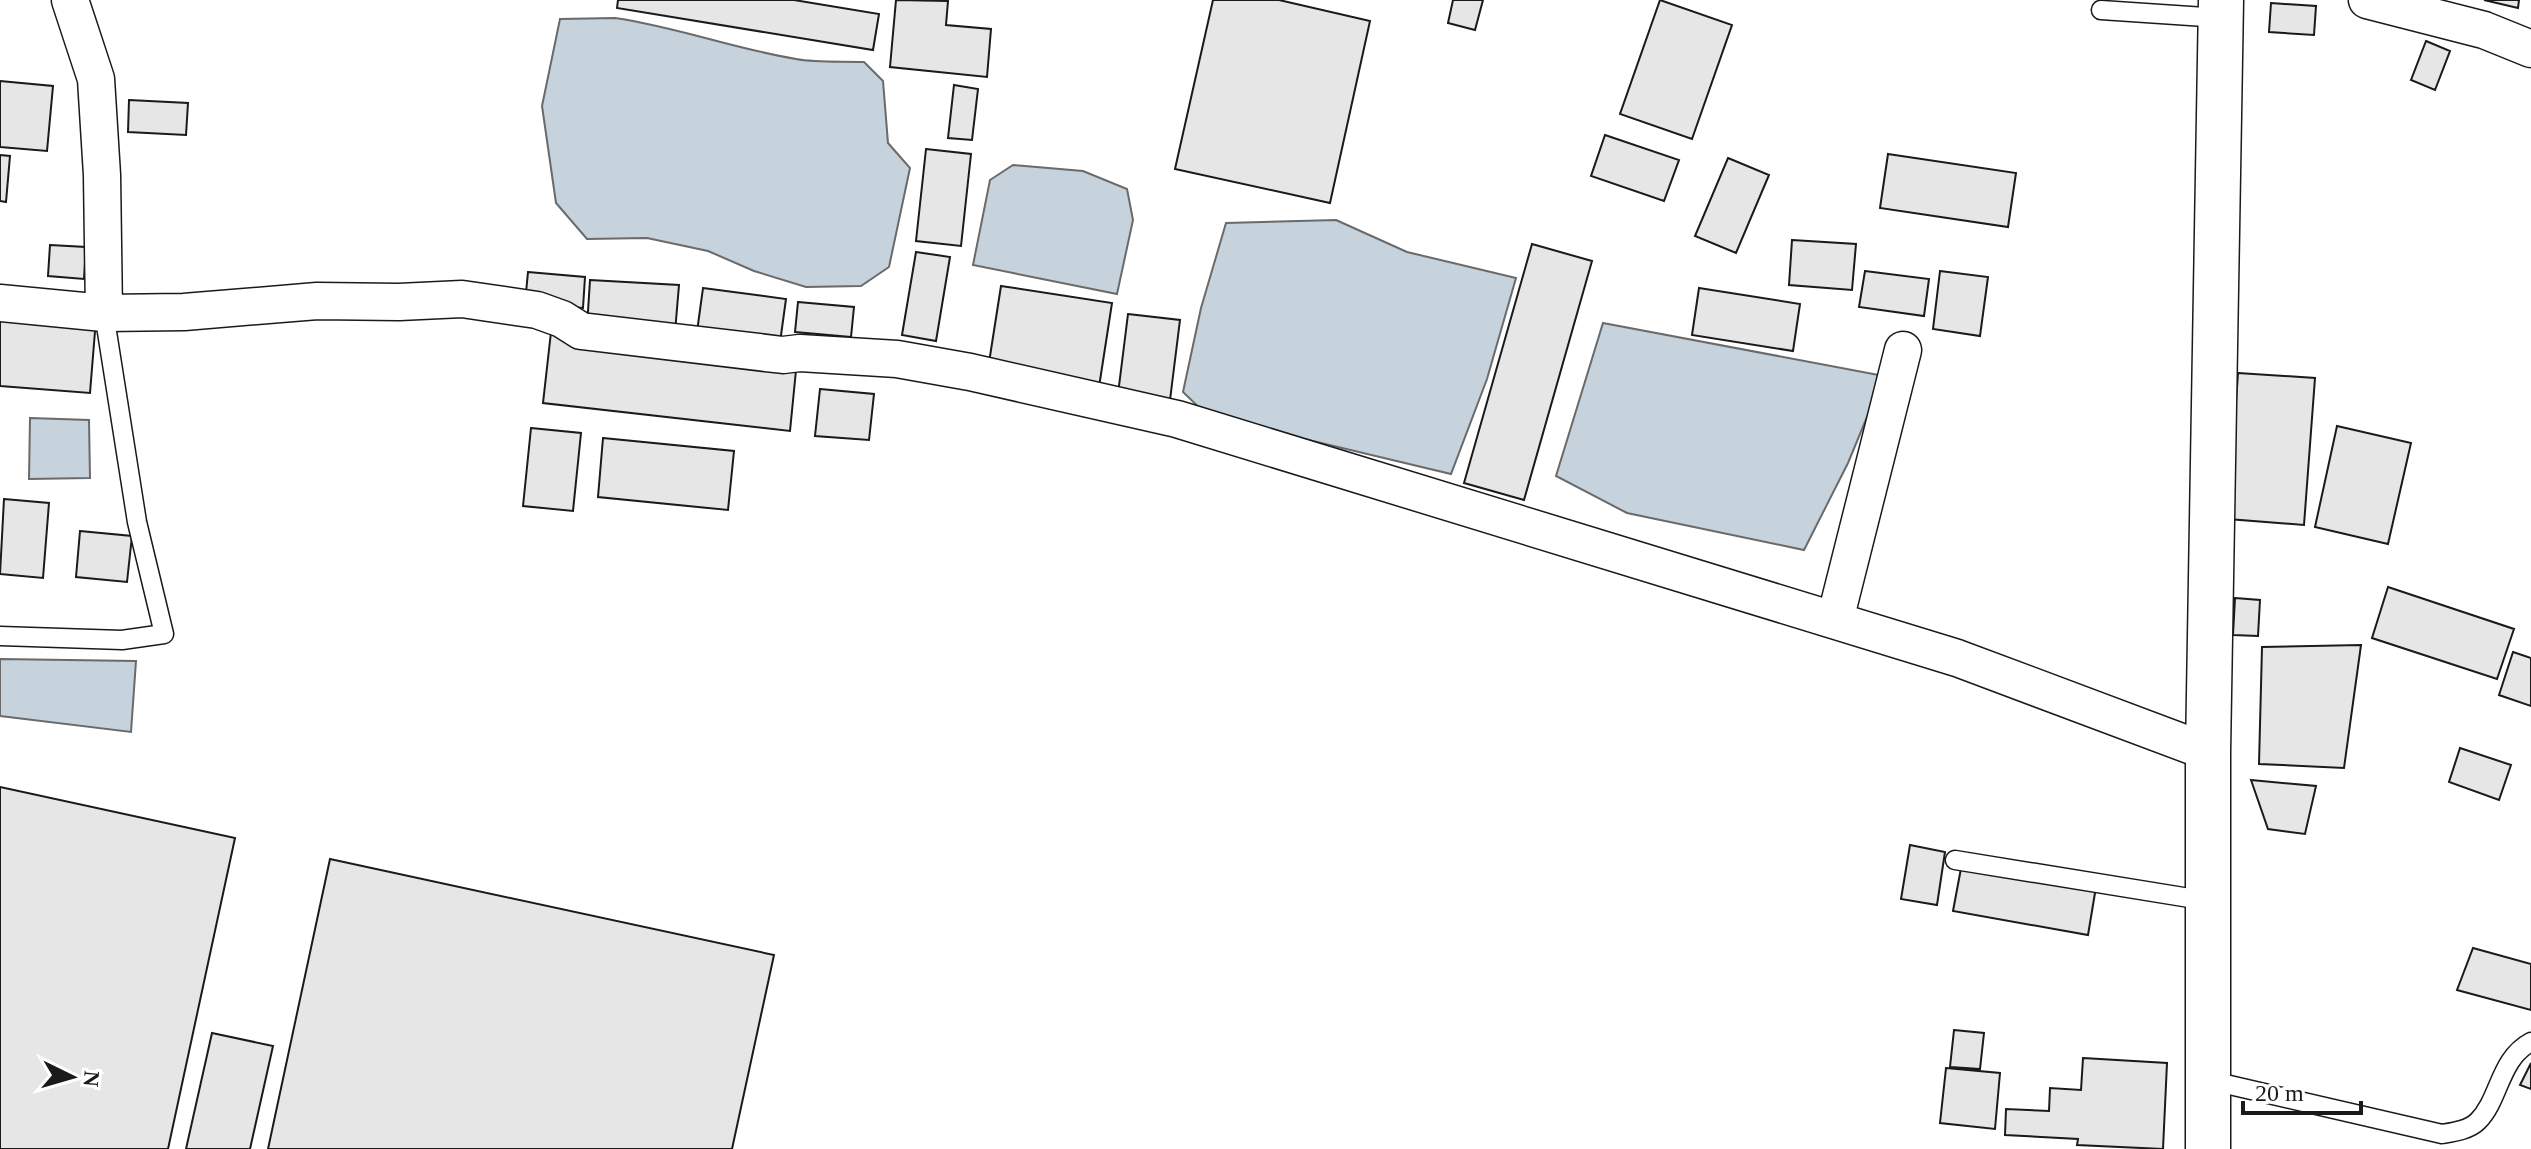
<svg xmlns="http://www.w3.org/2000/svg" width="2531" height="1149" viewBox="0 0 2531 1149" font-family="Georgia,serif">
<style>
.water{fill:#c6d2dc;stroke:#6a6a6a;stroke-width:2}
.building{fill:#e6e6e6;stroke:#1a1a1a;stroke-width:2}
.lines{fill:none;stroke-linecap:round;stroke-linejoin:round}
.service-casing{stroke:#1a1a1a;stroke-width:21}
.minor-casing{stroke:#1a1a1a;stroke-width:39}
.secondary-casing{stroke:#1a1a1a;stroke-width:47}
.service{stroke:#fff;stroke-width:18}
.minor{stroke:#fff;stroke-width:36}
.secondary{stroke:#fff;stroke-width:44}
</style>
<rect width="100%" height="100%" fill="#fff"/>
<path class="water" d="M615 18C677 27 735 49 796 59 818 63 842 61 864 62L883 81 888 143 910 168 889 267 861 286 806 287 754 271 708 251 647 238 587 239 556 203 542 106 560 19Z
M1013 165 1083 171 1127 189 1133 220 1117 294 973 265 990 180Z
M1336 220 1407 252 1516 278 1487 379 1451 474 1208 416 1183 392 1201 308 1226 223Z
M1603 323 1884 376 1848 463 1804 550 1627 513 1556 476Z
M30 418 89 420 90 478 29 479Z
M0 659 136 661 131 732 0 716Z"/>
<path class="building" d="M618 0H794L879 14 873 50 617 8Z
M896 0 948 1 946 25 991 29 987 77 890 67Z
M1213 0H1279L1370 21 1330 203 1175 169Z
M1453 0H1483L1475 30 1448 23Z
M1660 0 1732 25 1692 139 1620 114Z
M2484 0H2519L2518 8Z
M2271 3 2316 6 2314 35 2269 32Z
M2426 41 2450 51 2435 90 2411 80Z
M0 81 53 86 47 151 0 147Z
M954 85 978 89 972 140 948 138Z
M129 100 188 103 186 135 128 132Z
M1605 135 1679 160 1664 201 1591 176Z
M926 149 971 154 961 246 916 241Z
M1888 154 2016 173 2008 227 1880 208Z
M0 155 10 156 6 202 0 201Z
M1728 158 1769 175 1736 253 1695 236Z
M1792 240 1856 244 1852 290 1789 285Z
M1532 244 1592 261 1524 500 1464 483Z
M50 245 86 247 84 279 48 276Z
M916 252 950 257 936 341 902 335Z
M1865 271 1929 279 1924 316 1859 307Z
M1940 271 1988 277 1980 336 1933 329Z
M528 272 585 277 583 308 525 303Z
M590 280 679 285 675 332 587 327Z
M1001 286 1112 303 1099 387 988 369Z
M703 288 786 299 779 350 696 339Z
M1699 288 1800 304 1793 351 1692 335Z
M798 302 854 307 851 337 795 332Z
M0 311 96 319 90 393 0 386Z
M1128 314 1180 320 1170 400 1118 394Z
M551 332 797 360 790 431 543 403Z
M2238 373 2315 378 2304 525 2228 519Z
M820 389 874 394 869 440 815 436Z
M2337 426 2411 443 2388 544 2315 527Z
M531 428 581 433 573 511 523 506Z
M603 438 734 451 728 510 598 497Z
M4 499 49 503 43 578 0 574Z
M80 531 132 536 127 582 76 577Z
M2388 587 2514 629 2497 679 2372 638Z
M2235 598 2260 600 2258 636 2233 635Z
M2361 645 2344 768 2259 764 2262 647Z
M2513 652 2531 658V706L2499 695Z
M2460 748 2511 765 2499 800 2449 782Z
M2251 780 2316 786 2305 834 2268 829Z
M0 787 235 838 168 1149H0Z
M1910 845 1945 852 1937 905 1901 899Z
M330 859 774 955 732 1149H268Z
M1962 863 2096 887 2088 935 1953 911Z
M2473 948 2531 964V1010L2457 990Z
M1954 1030 1984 1033 1980 1069 1950 1067Z
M212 1033 273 1046 250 1149H186Z
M2083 1058 2167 1063 2163 1149 2077 1145 2078 1139 2005 1135 2006 1109 2049 1111 2050 1088 2081 1090Z
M2531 1063V1089L2520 1085Z
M1946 1068 2000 1073 1995 1129 1940 1123Z"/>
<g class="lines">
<defs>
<path id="service" d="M2101 10 2220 18
M0 636 122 640 164 634 137 522 104 313
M1955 860 2208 901
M2208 1080 2442 1134C2454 1132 2469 1130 2478 1121 2500 1099 2499 1059 2531 1042"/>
<path id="minor" d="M70 0 96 79 102 175 104 313 184 312 317 301 399 302 462 299 537 310 562 319 581 331 783 355 800 353 897 359 970 372 1177 419 1957 658 2208 752
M2367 0 2484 30 2531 49
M0 303 104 313
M1835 620 1903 350"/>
<path id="secondary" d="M2208 1149V752L2221 0"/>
</defs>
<use href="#service" class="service-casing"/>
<use href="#minor" class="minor-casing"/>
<use href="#secondary" class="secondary-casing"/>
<use href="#service" class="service"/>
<use href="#minor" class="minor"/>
<use href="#secondary" class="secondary"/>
</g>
<g transform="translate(72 1077) rotate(95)" stroke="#ffffff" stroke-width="6" paint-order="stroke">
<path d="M0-6L14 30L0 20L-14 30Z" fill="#1a1a1a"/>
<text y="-12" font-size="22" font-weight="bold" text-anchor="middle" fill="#1a1a1a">N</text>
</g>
<path d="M2243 1101v12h118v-12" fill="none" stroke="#1a1a1a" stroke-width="4"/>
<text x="2255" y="1101" font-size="24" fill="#1a1a1a" stroke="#ffffff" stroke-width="6" paint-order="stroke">20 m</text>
</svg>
